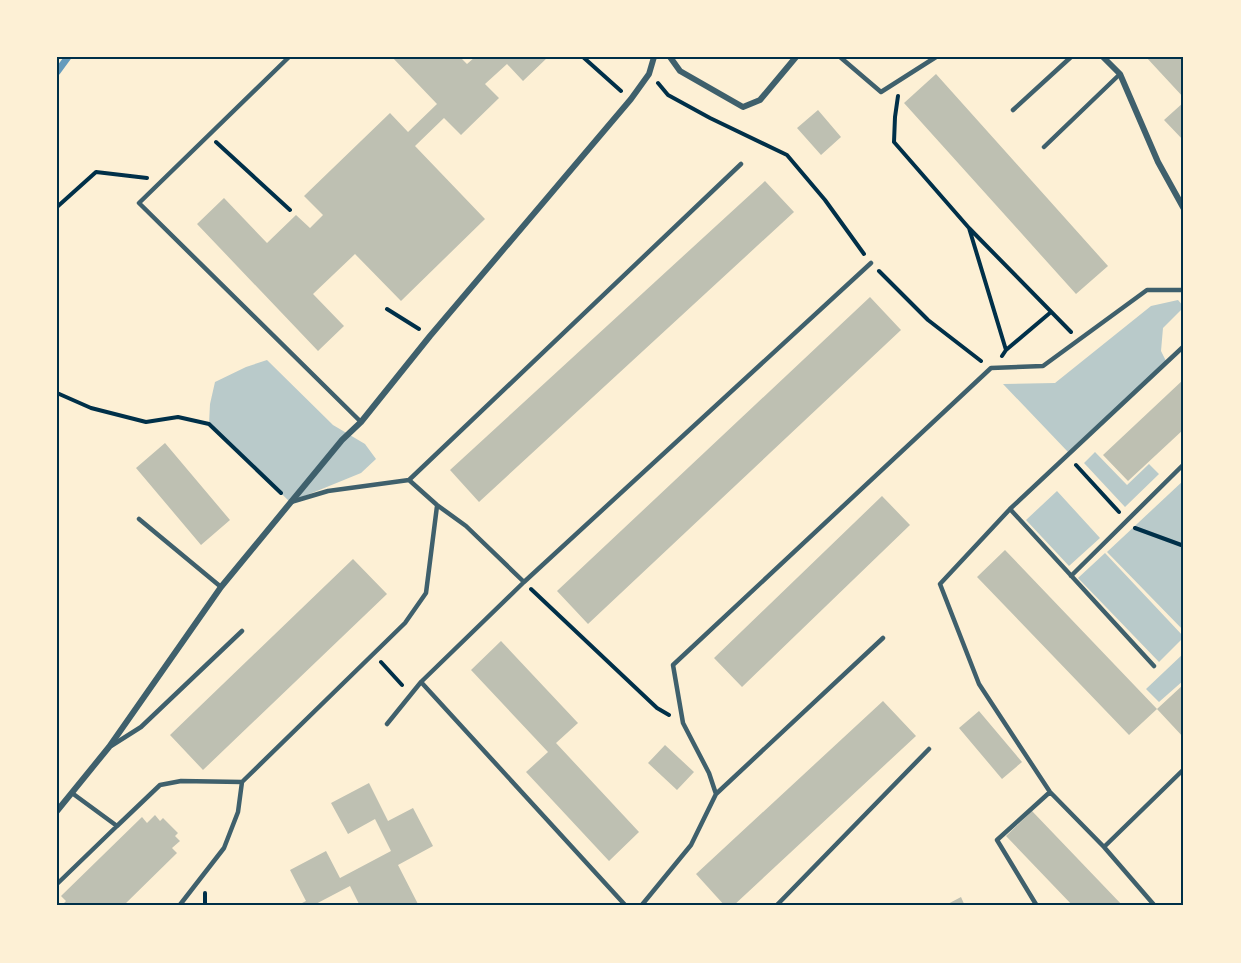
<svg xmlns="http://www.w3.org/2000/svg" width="1241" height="963" viewBox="0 0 1241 963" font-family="'Libre Baskerville',serif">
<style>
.green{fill:#b9caca}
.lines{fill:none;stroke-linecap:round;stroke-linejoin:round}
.stream{stroke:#669bbc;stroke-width:7}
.building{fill:#bec0b2}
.path{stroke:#003049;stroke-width:4}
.service{stroke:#3f606c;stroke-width:4.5}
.minor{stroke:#3f606c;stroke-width:6}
.neatline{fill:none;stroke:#003049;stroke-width:2}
</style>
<rect width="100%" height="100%" fill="#fdf0d5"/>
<path class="green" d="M1178 300 1184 307 1163 328 1161 351 1166 361 1068 452 1003 384 1055 383 1151 306Z
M267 360 333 425 365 444 376 459 361 473 290 502 209 424 210 404 215 382 246 367Z
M1095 452 1127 485 1149 464 1159 474 1125 507 1084 463Z
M1184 480V631L1107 552Z
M1057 491 1100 538 1069 566 1026 520Z
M1105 553 1184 637 1159 662 1078 578Z
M1184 653V680L1159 702 1146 689Z"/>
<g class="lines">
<path class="stream" d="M57 72 68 57"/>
</g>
<path class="building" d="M392 57H460L467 64 475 57H548L523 81 507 64 485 84 499 98 461 135 444 118 415 146 485 219 401 301 355 254 313 294 344 326 318 351 197 224 224 198 267 243 296 215 310 228 323 215 304 196 390 113 408 132 437 104Z
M1146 57H1184V98Z
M936 74 1108 266 1076 294 904 103Z
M1184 102V141L1164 120Z
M818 110 841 137 821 155 797 128Z
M765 181 794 212 479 502 450 470Z
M870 297 901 330 588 624 557 591Z
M1184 379V429L1128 481 1103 455Z
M165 443 230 520 201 545 136 468Z
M882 496 910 525 742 687 714 658Z
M1005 550 1157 709 1129 735 977 577Z
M353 559 387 594 203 770 170 735Z
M501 641 578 723 556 743 639 832 609 861 526 772 548 752 471 670Z
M1184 684V738L1157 709Z
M883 701 916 736 733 906H725L696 874Z
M979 711 1022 762 1002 779 959 728Z
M665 745 694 772 677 790 648 763Z
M369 783 388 821 413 808 433 846 398 865 419 906H360L350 886 312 906H296L306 901 290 870 326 851 340 878 391 851 375 819 348 834 331 803Z
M1032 811 1123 906H1073L1006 836Z
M155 815 160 821 163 818 178 833 175 836 180 841 172 848 177 853 123 906H61L66 901 61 896 142 817 147 823Z
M961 897 965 906H944Z"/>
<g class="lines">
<path class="path" d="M583 57 621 91
M658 83 668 95 710 118 787 155 825 200 864 254
M898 96 895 117 894 142 969 228 1006 350 1002 356
M216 142 290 210
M57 207 96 172 147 178
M969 228 1071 332
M879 271 928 320 981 361
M387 309 419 329
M1006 350 1051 312
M57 393 91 408 146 422 178 417 209 424 281 493
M1076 465 1119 512
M1135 528 1184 546
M531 589 657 708 669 715
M381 662 402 685
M205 893V906"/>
<path class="service" d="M289 57 139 203 361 422
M840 57 881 92 936 57
M1013 110 1071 57
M1044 147 1120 74
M409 480 437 505 466 526 524 582 871 263
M409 480 741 164
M291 502 328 491 409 480
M1010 509 1154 666
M139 519 221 587
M1071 576 1184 464
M421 682 626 906
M387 724 421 682 524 582
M111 746 141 727 242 631
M72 793 117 826 160 785 181 781 242 782 405 623 426 593 437 506
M716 794 709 773 683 723 673 665 991 368 1043 366 1147 290H1184
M1104 847 1184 769
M57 884 117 826
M179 906 224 848 238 812 242 782
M641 906 691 845 716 794 883 638
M776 906 929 749
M1037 906 997 840 1050 792
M1155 906 1104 847 1050 792 979 684 940 584 1010 509 1184 346"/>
<path class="minor" d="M670 57 680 71 743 107 760 100 796 57
M1103 57 1120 74 1158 162 1184 209
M57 811 109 747 221 587 342 440 361 422 430 336 631 99 649 74 654 57"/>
</g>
<rect width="1241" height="963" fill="none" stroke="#fdf0d5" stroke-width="117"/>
<rect x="58" y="58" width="1124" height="846" class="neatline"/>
</svg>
